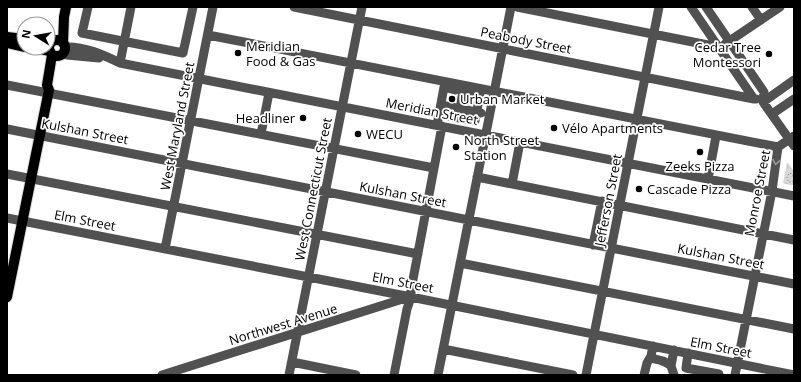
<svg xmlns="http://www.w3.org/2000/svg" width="801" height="382" viewBox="0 0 801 382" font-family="'Open Sans',sans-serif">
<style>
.forest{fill:url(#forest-crowns)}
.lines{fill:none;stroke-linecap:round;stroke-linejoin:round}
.minor-tunnel{stroke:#d9d9d9;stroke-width:9;stroke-dasharray:9 4.5;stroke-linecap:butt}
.major-casing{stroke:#dbdbdb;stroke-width:12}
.path{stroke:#737373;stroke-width:1;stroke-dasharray:1 2;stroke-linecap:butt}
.minor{stroke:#515151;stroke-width:9}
.major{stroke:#000;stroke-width:10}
.oneway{stroke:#979797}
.poi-dot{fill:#000;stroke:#fff;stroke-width:1.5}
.labels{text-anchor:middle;stroke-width:3.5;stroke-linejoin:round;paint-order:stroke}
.street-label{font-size:13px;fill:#000;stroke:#fff}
.poi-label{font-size:13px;fill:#000;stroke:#fff;text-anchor:start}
</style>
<defs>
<pattern id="forest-crowns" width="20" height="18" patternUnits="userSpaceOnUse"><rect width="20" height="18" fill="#d8d8d8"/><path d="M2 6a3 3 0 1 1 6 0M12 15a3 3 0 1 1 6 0" fill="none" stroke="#b8b8b8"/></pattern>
</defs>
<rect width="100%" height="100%" fill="#fff"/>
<path class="forest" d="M787 163H788L794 171V186L783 183Z"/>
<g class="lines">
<path class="minor-tunnel" d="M463 101 472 103"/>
<defs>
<path id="major" d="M7 37 24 39
M49 48a8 8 0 1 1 16 0a8 8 0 1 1-16 0Z
M7 43 24 47
M63 43 64 17 66 7
M35 48 50 51
M7 297 49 90 47 85 52 55"/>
</defs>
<use href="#major" class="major-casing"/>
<path class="path" d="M794 175C790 172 787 174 787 179L789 182H792L794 181"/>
<path class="minor" d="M88 7 82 33 183 53 193 7
M294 7 754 99
M517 7 718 47
M691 7 754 99H756
M706 7 764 92 763 102 794 146
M752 7 761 20
M208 35 778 147
M725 44 780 7
M65 47C84 46 104 55 120 63L794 196
M63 54 67 55 99 58
M120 63 131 7
M7 85 434 168
M763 102 794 80
M441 105 481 113
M460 109 463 91
M439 114 475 121 480 94 470 92
M772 114 794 99
M437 125 444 87 455 90
M7 129 794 284
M261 134 269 93
M7 174 418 254
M477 177 794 240
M708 179 716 136
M512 184 520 142
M7 218 411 297 794 375
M593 245 602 201
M165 249 213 7
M460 263 794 329
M443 349 573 375
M688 353 686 368 719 374
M650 358C658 360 665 360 671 366
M292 362 356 375
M162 375 409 297
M289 375 362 7
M394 375 407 309 411 297V290L442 126
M438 375 511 7
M586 375 659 7
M644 375 647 363 651 356 653 346
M674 375 671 366 674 350
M735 375 772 191 778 147 794 136"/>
<use href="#major" class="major"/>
</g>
<defs><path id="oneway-chevron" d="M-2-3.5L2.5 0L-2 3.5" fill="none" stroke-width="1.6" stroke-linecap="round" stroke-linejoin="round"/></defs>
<use class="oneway" href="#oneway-chevron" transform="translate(776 162) rotate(100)"/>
<g class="poi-dot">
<circle cx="238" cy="53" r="4"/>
<circle cx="769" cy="54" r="4"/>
<circle cx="452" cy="99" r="4"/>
<circle cx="303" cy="118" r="4"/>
<circle cx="554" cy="128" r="4"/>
<circle cx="358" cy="134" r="4"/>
<circle cx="456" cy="147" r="4"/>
<circle cx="700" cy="152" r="4"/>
<circle cx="639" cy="189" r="4"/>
</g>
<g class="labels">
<g class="street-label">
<text transform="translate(526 40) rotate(11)" y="5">Peabody Street</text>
<text transform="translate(432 111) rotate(11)" y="5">Meridian Street</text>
<text transform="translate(177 126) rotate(-79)" y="5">West Maryland Street</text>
<text transform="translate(85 131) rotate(11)" y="5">Kulshan Street</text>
<text transform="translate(313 189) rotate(-79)" y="5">West Connecticut Street</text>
<text transform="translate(757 193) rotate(-79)" y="5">Monroe Street</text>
<text transform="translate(403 194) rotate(11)" y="5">Kulshan Street</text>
<text transform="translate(608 200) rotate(-79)" y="5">Jefferson Street</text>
<text transform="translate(85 220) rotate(11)" y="5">Elm Street</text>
<text transform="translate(721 256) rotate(11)" y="5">Kulshan Street</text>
<text transform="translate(403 282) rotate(11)" y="5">Elm Street</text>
<text transform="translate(283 324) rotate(-17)" y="5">Northwest Avenue</text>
<text transform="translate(721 347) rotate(11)" y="5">Elm Street</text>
</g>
<g class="poi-label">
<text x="246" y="51">Meridian<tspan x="246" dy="15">Food &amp; Gas</tspan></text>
<text x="761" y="52" text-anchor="end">Cedar Tree<tspan x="761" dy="15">Montessori</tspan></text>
<text x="460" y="104">Urban Market</text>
<text x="295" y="123" text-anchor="end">Headliner</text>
<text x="562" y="133">Vélo Apartments</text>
<text x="366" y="139">WECU</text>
<text x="464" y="145">North Street<tspan x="464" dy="15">Station</tspan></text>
<text x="700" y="171" text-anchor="middle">Zeeks Pizza</text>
<text x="647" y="194">Cascade Pizza</text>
</g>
</g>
<rect width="801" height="382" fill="none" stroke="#000000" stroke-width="16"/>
<g transform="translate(36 36) rotate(281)"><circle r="19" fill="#ffffff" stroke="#999999"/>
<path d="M0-3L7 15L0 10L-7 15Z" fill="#000000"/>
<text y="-6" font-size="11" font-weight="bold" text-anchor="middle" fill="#000000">N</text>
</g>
</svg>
